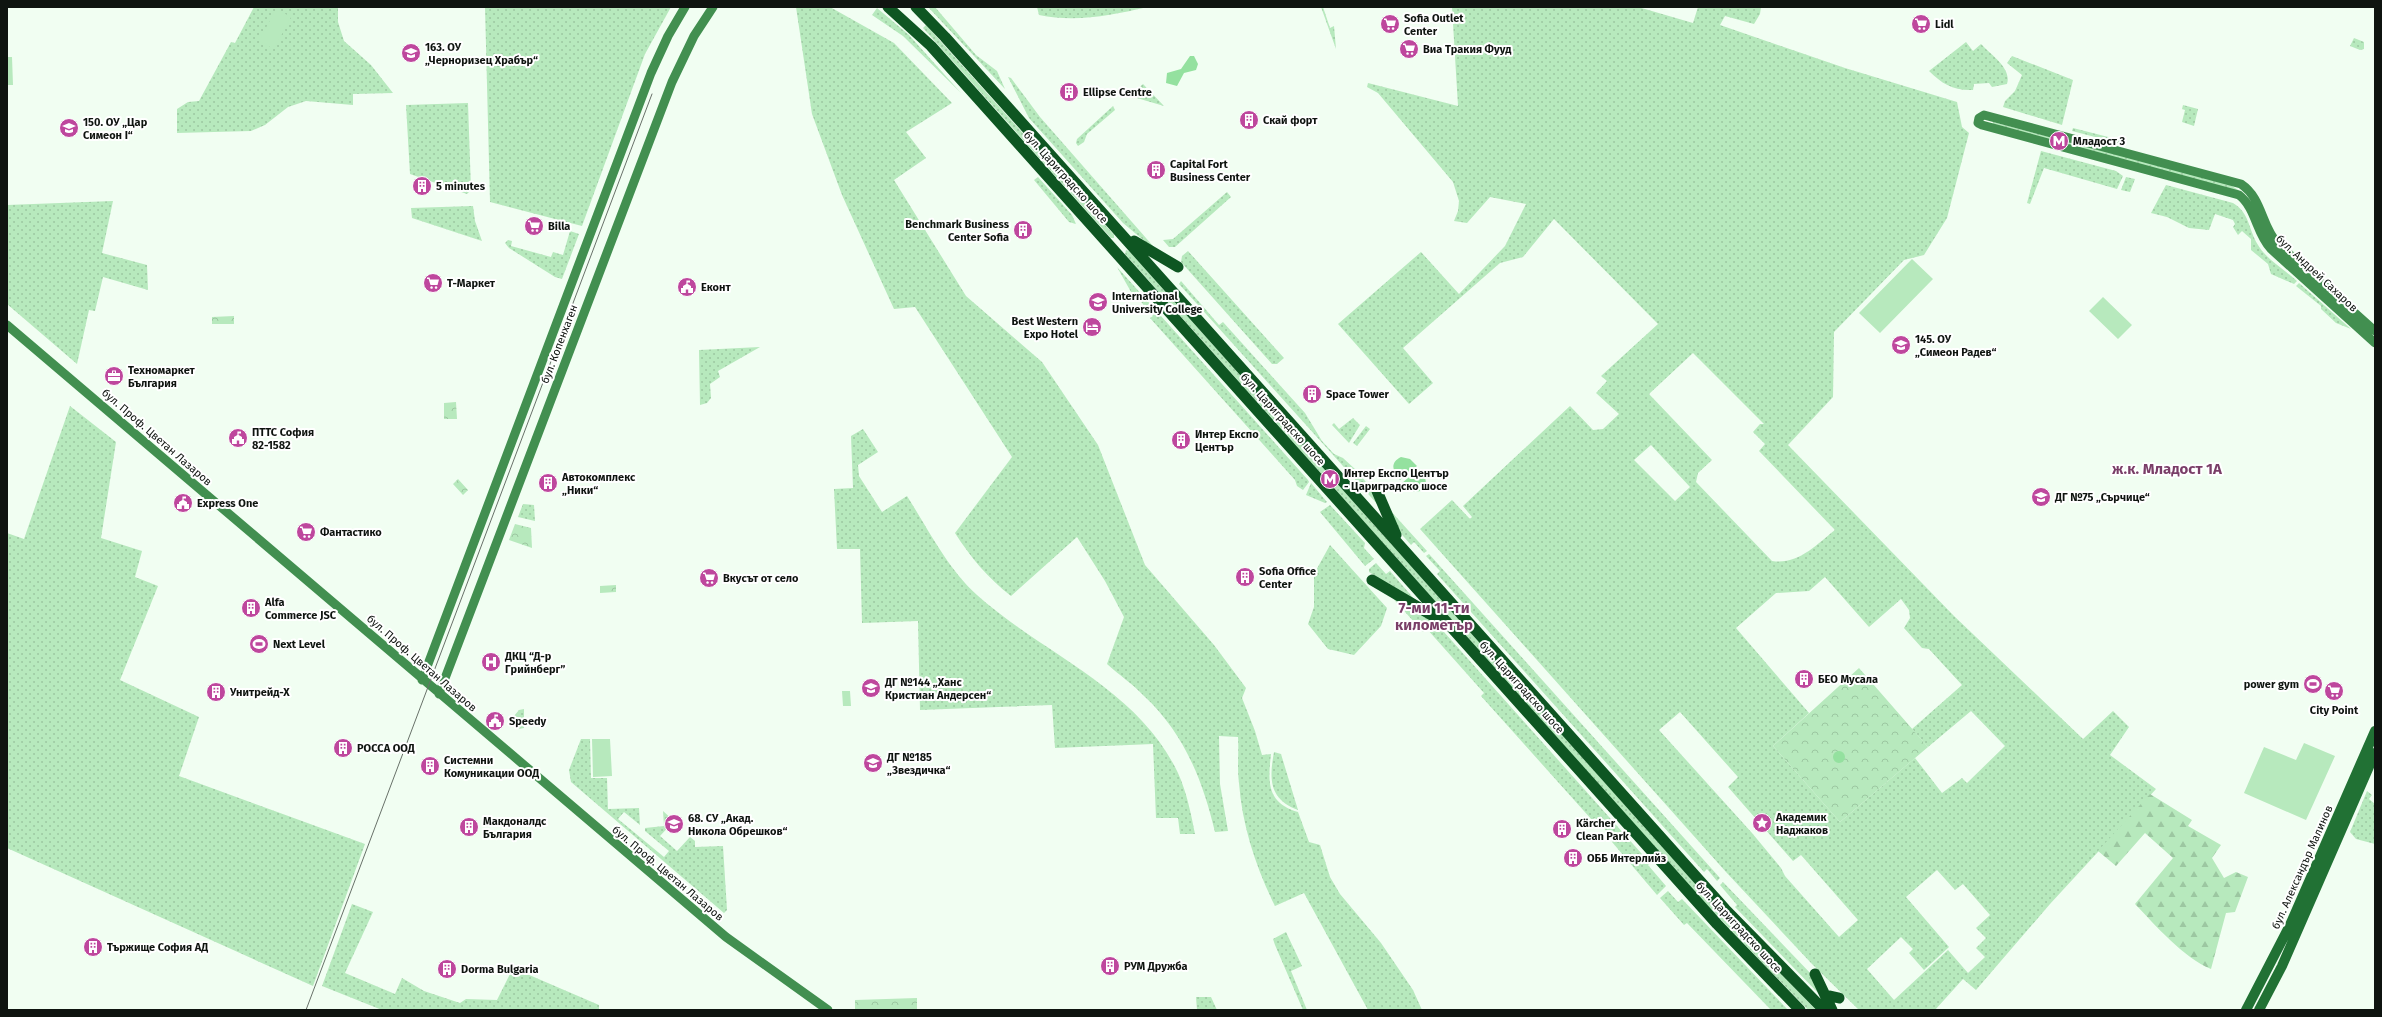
<svg xmlns="http://www.w3.org/2000/svg" width="2382" height="1017" viewBox="0 0 2382 1017" font-family="'Fira Sans',sans-serif">
<style>
.grass{fill:url(#grass-dots);fill-rule:evenodd}
.forest{fill:url(#forest-firs)}
.park{fill:url(#park-crowns)}
.pitch{fill:#b7e9bd}
.water{fill:#94e19f}
.lines{fill:none;stroke-linecap:round;stroke-linejoin:round}
.secondary{stroke:#428f50;stroke-width:9}
.primary{stroke:#217134;stroke-width:10}
.highway{stroke:#0e5622;stroke-width:11}
.tram{stroke:#687169;stroke-width:1}
.labels{text-anchor:middle;stroke-width:4;stroke-linejoin:round;paint-order:stroke}
.poi-label{font-size:11px;font-weight:bold;fill:#0f1410;stroke:#fff;text-anchor:start}
.street-label{font-size:11px;fill:#0f1410;stroke:#fff}
.district-label{font-size:15px;font-weight:bold;fill:#7a3e68;stroke:#fff}
</style>
<defs>
<pattern id="grass-dots" width="8" height="8" patternUnits="userSpaceOnUse"><rect width="8" height="8" fill="#b7e9bd"/><path d="M2 2h.1M6 6h.1" fill="none" stroke="#9cc7a1" stroke-width="1.8" stroke-linecap="round"/></pattern>
<pattern id="forest-firs" width="22" height="20" patternUnits="userSpaceOnUse"><rect width="22" height="20" fill="#b7e9bd"/><path d="M5 1l3.5 6h-7zM16 11l3.5 6h-7z" fill="#9cc7a1"/></pattern>
<pattern id="park-crowns" width="20" height="18" patternUnits="userSpaceOnUse"><rect width="20" height="18" fill="#b7e9bd"/><path d="M2 6a3 3 0 1 1 6 0M12 15a3 3 0 1 1 6 0" fill="none" stroke="#9cc7a1"/></pattern>
</defs>
<rect width="100%" height="100%" fill="#f1fef2"/>
<path class="grass" d="M254 7H338V22L344 41 371 65 393 93 353 94V105L306 101 288 107 265 125 251 131 177 133V109L188 102 199 101 231 42 235 43Z
M485 7H671L645 54 582 226 490 202Z
M796 7H830L894 43 952 103 906 132 926 158 894 180 966 296 1042 362 1098 445 1145 565 1214 645 1246 688 1242 698 1255 731 1262 755 1271 754C1268 781 1266 803 1298 812L1309 842 1320 845 1330 877 1340 894 1381 943 1413 990 1422 1010H1368L1304 893 1275 906C1256 868 1242 825 1239 783 1237 768 1239 752 1238 737L1219 736 1220 784 1228 831 1215 832C1203 781 1184 733 1144 696 1133 684 1119 675 1107 664L1124 617 1105 581 1077 537 1011 596C988 578 971 558 955 533L1012 457 915 307 894 309 842 195 812 114Z
M928 7H935L976 55 997 71 1005 89Z
M1037 7H1148C1112 15 1076 23 1039 15Z
M1321 7H1323L1330 28 1334 26 1336 49Z
M1452 7H1638L1693 23 1698 7H1761L1760 14 1754 24 1725 16 1720 25 1845 68 1957 102 1962 127 1969 133 1947 218 1924 255 1904 260 1834 332 1833 397 1788 445 1954 616 2083 739 2113 711 2129 727 2110 755 2156 789 2050 904 1976 990 1963 979 1935 1010H1859L1812 964 1726 872 1420 529 1452 500 1470 519 1472 517 1463 506 1570 406 1593 430 1603 429 1619 414 1596 393 1607 381 1601 376 1658 324 1554 219 1523 257 1500 263 1403 348 1433 383 1409 404 1338 324 1421 252 1459 294 1505 246 1526 204 1490 197 1467 223 1454 221 1458 211 1459 201 1453 182 1378 93 1367 87 1368 83 1458 106ZM1693 353 1764 424H1760L1753 432 1765 444 1759 451 1835 530C1816 545 1798 565 1772 561L1696 482 1698 473 1712 460 1649 394ZM1651 445 1690 487 1675 501 1634 460ZM1825 577 1869 627 1901 599 1909 610 1910 618 1904 628 1922 648 1929 649 1962 685 1912 729 1928 747 1971 711 2005 746 1967 783 1962 778 1942 793 1915 758 1840 822 1773 746 1809 713 1736 628 1776 593 1809 591ZM1680 712 1738 777 1728 787 1793 861 1801 855 1858 920 1839 937 1785 876 1781 868 1752 833 1659 730ZM1937 870 1955 890 1963 884 1990 915 1976 928 1986 938 1976 948 1985 957 1968 973 1948 950 1894 1000 1867 969 1901 937 1913 949 1909 953 1924 970 1949 947 1906 897Z
M877 8 909 35 961 93 903 36 872 15Z
M926 25 1114 235V238H1111L923 28Z
M2354 38 2364 42V49L2360 50 2350 46Z
M1966 42 1973 51 1981 44C1991 55 2012 68 2007 84L1992 87 1989 83 1974 84 1973 90C1954 91 1942 84 1929 71Z
M2012 56 2073 80 2062 125 2003 107 2005 101 2015 91 2022 75 2007 63Z
M1008 77 1011 78 1040 117 1160 254 1123 223 1029 118Z
M1143 84 1164 106 1130 96Z
M468 103 471 190 467 194 410 174 406 105Z
M2183 105 2198 109 2194 126 2182 122 2185 110 2182 109Z
M1113 106 1115 110 1087 134 1084 142 1078 146 1076 143 1077 139Z
M1993 122 2229 184 2241 192 1992 125Z
M2073 128 2124 141 2122 144 2072 131Z
M2041 151 2116 171 2123 176 2117 189 2044 168 2030 204 2027 203Z
M1038 177 1072 215 1076 224 1069 222 1034 180Z
M2126 177 2135 179 2130 192 2121 190Z
M2166 185 2233 203C2250 213 2248 229 2258 245 2266 259 2285 270 2297 281L2294 284 2271 274 2268 264 2251 250V239L2242 231 2238 235 2233 227 2235 224 2233 220 2215 214 2209 230 2189 228 2167 217 2151 213Z
M1227 192 1231 197 1175 247H1169L1163 240 1173 239Z
M113 201 102 253 147 265 148 290 103 277 95 311 89 310 77 364 7 304V205Z
M473 206 475 221 482 241 412 218 411 208Z
M570 231 579 234 562 279 555 277 509 248 505 243 508 240 512 241 511 246 551 257 553 252 563 255Z
M1126 250 1129 251 1707 897 1816 1010H1808L1703 901 1125 254Z
M1188 251 1284 358 1277 364H1272L1181 262 1182 256Z
M1117 267 1308 480 1309 482 1303 490 1297 486 1295 480 1150 318 1153 316 1137 297 1135 299Z
M1181 281 1219 325 1223 322 1305 413 1322 441 1334 454 1343 458 1356 470 1370 487 1379 506 1179 284Z
M2299 283 2351 329 2336 323 2321 309V306L2296 286Z
M760 347 718 371 720 377 710 384 711 398 707 403 700 405 699 350Z
M70 406 116 442 101 538 142 551 135 577 158 586 120 680 199 717 179 776 365 844 313 986 7 848V533L24 539Z
M1353 418 1360 425 1349 443 1332 425 1334 423 1339 429Z
M1366 426 1370 429 1357 446 1353 443Z
M863 429 878 452 858 465 859 476 882 512 907 496C928 529 948 569 977 595 1044 655 1138 688 1178 773 1187 793 1191 814 1195 834H1180L1178 818H1156L1153 744 1055 748 1052 705 920 710 918 621 862 623 860 549H837L834 489 853 488 851 436Z
M1311 483 1327 502 1325 503 1306 495Z
M523 504 534 505 535 521 518 517Z
M1330 505 1365 543 1364 548 1374 559 1365 566 1320 512Z
M1388 508 1427 551 1424 553 1414 542 1411 545 1397 529Z
M1330 545 1387 608 1381 626 1354 655 1328 649 1308 624 1314 607V574Z
M1429 554 1720 878 1717 881 1707 869 1704 872 1437 574 1440 571 1426 556Z
M1376 563 1386 574 1390 571 1415 600 1369 572V569Z
M1389 594 1436 623 1650 863 1648 865 1666 886 1657 895 1612 842 1614 840 1595 818 1592 820 1481 696 1484 693 1427 629 1423 632Z
M524 709V728L519 729 509 722 519 710Z
M581 739H590L591 778H607L608 809 639 808 640 825 624 812 618 819 664 857 669 851 645 831V828L664 826 663 811 674 821 660 836 677 851 690 837 695 841V847L723 846 727 910 724 913 571 782 569 770Z
M1274 752 1281 754 1298 810C1269 799 1269 779 1274 752Z
M2367 791 2372 795 2369 799 2375 804V844L2356 839 2350 832Z
M1723 882 1813 976 1821 996 1735 907 1737 905 1720 885Z
M1668 891 1678 902 1682 899 1788 1010H1771L1687 923 1684 925 1660 898Z
M352 904 373 912 345 973 395 994 402 978 424 991 460 1003 466 999 497 1000 513 968 599 1005V1010H382L322 986Z
M1286 932 1302 966 1291 971 1307 1010H1303L1275 945 1273 939Z
M1196 997H1211L1217 1010H1197Z"/>
<path class="forest" d="M2150 794 2192 820 2188 826 2221 845 2212 858 2224 878 2236 872 2248 877 2235 912 2226 913 2211 969C2184 958 2155 925 2135 904L2173 858 2145 833 2116 866 2098 851Z"/>
<path class="park" d="M234 316V324H212V317Z
M456 402 457 419H444V403Z
M458 479 468 490 463 495 453 484Z
M515 524 531 528 532 548 509 540Z
M616 585V592L600 593V586Z
M1859 668 1928 747 1840 822 1773 746Z
M917 998V1010H855V1000Z"/>
<path class="pitch" d="M276 9 291 17 274 49 259 41Z
M7 57H12L13 85H7Z
M1912 259 1933 279 1880 333 1859 313Z
M2103 297 2132 325 2118 339 2089 311Z
M842 691H850L851 706H843Z
M592 739H610L612 776 593 777Z
M2304 743 2335 756 2306 820 2244 793 2264 747 2296 760Z"/>
<path class="water" d="M1190 56H1194L1198 64 1196 70 1184 73 1177 86 1166 83 1167 73 1181 69Z
M1401 457 1410 459 1417 466 1400 480C1393 472 1389 463 1401 457Z
M1419 469 1425 477 1426 483 1421 491 1412 492 1402 483Z
M1833 757a6 6 0 1 1 12 0a6 6 0 1 1-12 0Z"/>
<g class="lines">
<path class="secondary" d="M7 325 726 937 828 1010
M2375 331 2278 244C2261 226 2263 199 2241 184L1984 115 1979 118 1978 123 1982 125 2239 195C2256 208 2256 233 2271 249L2375 343
M422 680 651 73 668 36 685 7
M439 694 672 82 694 36 713 7"/>
<path class="primary" d="M2246 1010 2290 925 2375 731
M2259 1010 2282 966 2375 753"/>
<path class="highway" d="M888 7 931 46 1717 924 1800 1010
M916 7 945 37 1725 909 1824 1010
M1134 241 1178 267
M1377 491 1396 535
M1372 580 1440 620
M1815 974 1832 1010
M1828 1003 1830 996 1839 998"/>
<path class="tram" d="M306 1010 652 94"/>
</g>
<defs>
<symbol id="supermarket-disc" viewBox="-11 -11 22 22"><circle r="9.5" fill="#be479d" stroke="#fff"/><path d="M-6-5.5h2.5l.6 2H6L4.5 2H-2.5L-4.4-4H-6ZM-1.5 3.2a1.3 1.3 0 1 0 .1 0ZM3 3.2a1.3 1.3 0 1 0 .1 0Z" fill="#fff"/></symbol>
<symbol id="school-disc" viewBox="-11 -11 22 22"><circle r="9.5" fill="#be479d" stroke="#fff"/><path d="M0-5L7-2L0 1L-7-2ZM-4 1L0 2.5L4 1V4Q0 6-4 4Z" fill="#fff"/></symbol>
<symbol id="building-disc" viewBox="-11 -11 22 22"><circle r="9.5" fill="#be479d" stroke="#fff"/><path d="M-4-6H4V6H1V3H-1V6H-4ZM-2.5-4.3h1.7v1.8h-1.7ZM.8-4.3h1.7v1.8H.8ZM-2.5-1h1.7V.8h-1.7ZM.8-1h1.7V.8H.8Z" fill="#fff"/></symbol>
<symbol id="metro-disc" viewBox="-11 -11 22 22"><circle r="9.5" fill="#be479d" stroke="#fff"/><path d="M-5.5 5V-5H-3L0 0L3-5H5.5V5H3V-.5L0 4L-3-.5V5Z" fill="#fff"/></symbol>
<symbol id="civic-disc" viewBox="-11 -11 22 22"><circle r="9.5" fill="#be479d" stroke="#fff"/><path d="M-.6-6.5H3V-4.5H.6V-3L4-1V1h2V6H-6V1h2V-1L-.6-3ZM-1.2 2.5V6h2.4V2.5Z" fill="#fff"/></symbol>
<symbol id="university-disc" viewBox="-11 -11 22 22"><circle r="9.5" fill="#be479d" stroke="#fff"/><path d="M0-5L7-2L0 1L-7-2ZM-4 1L0 2.5L4 1V4Q0 6-4 4Z" fill="#fff"/></symbol>
<symbol id="hotel-disc" viewBox="-11 -11 22 22"><circle r="9.5" fill="#be479d" stroke="#fff"/><path d="M-6-4.5h1.5V1H6V5H4.5V3h-9V5H-6ZM-4 0a1.8 1.8 0 1 1 3.6 0ZM.5 0V-2.5h3Q6-2.5 6 0Z" fill="#fff"/></symbol>
<symbol id="office-disc" viewBox="-11 -11 22 22"><circle r="9.5" fill="#be479d" stroke="#fff"/><path d="M-6-3h4V-5.5h4V-3h4V5H-6ZM-1-4.5V-3h2v-1.5ZM-6 0V1H6V0Z" fill="#fff"/></symbol>
<symbol id="stadium-disc" viewBox="-11 -11 22 22"><circle r="9.5" fill="#be479d" stroke="#fff"/><path d="M0-5a6.5 5 0 1 0 0 10a6.5 5 0 1 0 0-10ZM-3.5-1.8h7v3.6h-7Z" fill="#fff"/></symbol>
<symbol id="hospital-disc" viewBox="-11 -11 22 22"><circle r="9.5" fill="#be479d" stroke="#fff"/><path d="M-5-5h3v3.5h4V-5h3V5h-3V1.5h-4V5h-3Z" fill="#fff"/></symbol>
<symbol id="sight-disc" viewBox="-11 -11 22 22"><circle r="9.5" fill="#be479d" stroke="#fff"/><path d="M0-6L1.8-2.2L6-1.7L2.9 1.2L3.7 5.4L0 3.3L-3.7 5.4L-2.9 1.2L-6-1.7L-1.8-2.2Z" fill="#fff"/></symbol>
</defs>
<g fill-rule="evenodd">
<use href="#supermarket-disc" x="1379" y="13" width="22" height="22"/>
<use href="#supermarket-disc" x="1910" y="13" width="22" height="22"/>
<use href="#supermarket-disc" x="1398" y="38" width="22" height="22"/>
<use href="#school-disc" x="400" y="42" width="22" height="22"/>
<use href="#building-disc" x="1058" y="81" width="22" height="22"/>
<use href="#building-disc" x="1238" y="109" width="22" height="22"/>
<use href="#school-disc" x="58" y="117" width="22" height="22"/>
<use href="#metro-disc" x="2048" y="130" width="22" height="22"/>
<use href="#building-disc" x="1145" y="159" width="22" height="22"/>
<use href="#building-disc" x="411" y="175" width="22" height="22"/>
<use href="#supermarket-disc" x="523" y="215" width="22" height="22"/>
<use href="#building-disc" x="1012" y="219" width="22" height="22"/>
<use href="#supermarket-disc" x="422" y="272" width="22" height="22"/>
<use href="#civic-disc" x="676" y="276" width="22" height="22"/>
<use href="#university-disc" x="1087" y="291" width="22" height="22"/>
<use href="#hotel-disc" x="1081" y="316" width="22" height="22"/>
<use href="#school-disc" x="1890" y="334" width="22" height="22"/>
<use href="#office-disc" x="103" y="365" width="22" height="22"/>
<use href="#building-disc" x="1301" y="383" width="22" height="22"/>
<use href="#civic-disc" x="227" y="427" width="22" height="22"/>
<use href="#building-disc" x="1170" y="429" width="22" height="22"/>
<use href="#metro-disc" x="1319" y="468" width="22" height="22"/>
<use href="#building-disc" x="537" y="472" width="22" height="22"/>
<use href="#school-disc" x="2030" y="486" width="22" height="22"/>
<use href="#civic-disc" x="172" y="492" width="22" height="22"/>
<use href="#supermarket-disc" x="295" y="521" width="22" height="22"/>
<use href="#building-disc" x="1234" y="566" width="22" height="22"/>
<use href="#supermarket-disc" x="698" y="567" width="22" height="22"/>
<use href="#building-disc" x="240" y="597" width="22" height="22"/>
<use href="#stadium-disc" x="248" y="633" width="22" height="22"/>
<use href="#hospital-disc" x="480" y="651" width="22" height="22"/>
<use href="#building-disc" x="1793" y="668" width="22" height="22"/>
<use href="#stadium-disc" x="2302" y="673" width="22" height="22"/>
<use href="#school-disc" x="860" y="677" width="22" height="22"/>
<use href="#supermarket-disc" x="2323" y="680" width="22" height="22"/>
<use href="#building-disc" x="205" y="681" width="22" height="22"/>
<use href="#civic-disc" x="484" y="710" width="22" height="22"/>
<use href="#building-disc" x="332" y="737" width="22" height="22"/>
<use href="#school-disc" x="862" y="752" width="22" height="22"/>
<use href="#building-disc" x="419" y="755" width="22" height="22"/>
<use href="#sight-disc" x="1751" y="812" width="22" height="22"/>
<use href="#school-disc" x="663" y="813" width="22" height="22"/>
<use href="#building-disc" x="458" y="816" width="22" height="22"/>
<use href="#building-disc" x="1551" y="818" width="22" height="22"/>
<use href="#building-disc" x="1562" y="847" width="22" height="22"/>
<use href="#building-disc" x="82" y="936" width="22" height="22"/>
<use href="#building-disc" x="1099" y="955" width="22" height="22"/>
<use href="#building-disc" x="436" y="958" width="22" height="22"/>
</g>
<g class="labels">
<g class="poi-label">
<text x="1404" y="22">Sofia Outlet<tspan x="1404" dy="13">Center</tspan></text>
<text x="1935" y="28">Lidl</text>
<text x="425" y="51">163. ОУ<tspan x="425" dy="13">„Черноризец Храбър“</tspan></text>
<text x="1423" y="53">Виа Тракия Фууд</text>
<text x="1083" y="96">Ellipse Centre</text>
<text x="1263" y="124">Скай форт</text>
<text x="83" y="126">150. ОУ „Цар<tspan x="83" dy="13">Симеон I“</tspan></text>
<text x="2073" y="145">Младост 3</text>
<text x="1170" y="168">Capital Fort<tspan x="1170" dy="13">Business Center</tspan></text>
<text x="436" y="190">5 minutes</text>
<text x="1009" y="228" text-anchor="end">Benchmark Business<tspan x="1009" dy="13">Center Sofia</tspan></text>
<text x="548" y="230">Billa</text>
<text x="447" y="287">Т-Маркет</text>
<text x="701" y="291">Еконт</text>
<text x="1112" y="300">International<tspan x="1112" dy="13">University College</tspan></text>
<text x="1078" y="325" text-anchor="end">Best Western<tspan x="1078" dy="13">Expo Hotel</tspan></text>
<text x="1915" y="343">145. ОУ<tspan x="1915" dy="13">„Симеон Радев“</tspan></text>
<text x="128" y="374">Техномаркет<tspan x="128" dy="13">България</tspan></text>
<text x="1326" y="398">Space Tower</text>
<text x="252" y="436">ПТТС София<tspan x="252" dy="13">82-1582</tspan></text>
<text x="1195" y="438">Интер Експо<tspan x="1195" dy="13">Център</tspan></text>
<text x="1344" y="477">Интер Експо Център<tspan x="1344" dy="13">- Цариградско шосе</tspan></text>
<text x="562" y="481">Автокомплекс<tspan x="562" dy="13">„Ники“</tspan></text>
<text x="2055" y="501">ДГ №75 „Сърчице“</text>
<text x="197" y="507">Express One</text>
<text x="320" y="536">Фантастико</text>
<text x="1259" y="575">Sofia Office<tspan x="1259" dy="13">Center</tspan></text>
<text x="723" y="582">Вкусът от село</text>
<text x="265" y="606">Alfa<tspan x="265" dy="13">Commerce JSC</tspan></text>
<text x="273" y="648">Next Level</text>
<text x="505" y="660">ДКЦ “Д-р<tspan x="505" dy="13">Грийнберг”</tspan></text>
<text x="1818" y="683">БЕО Мусала</text>
<text x="885" y="686">ДГ №144 „Ханс<tspan x="885" dy="13">Кристиан Андерсен“</tspan></text>
<text x="2299" y="688" text-anchor="end">power gym</text>
<text x="230" y="696">Унитрейд-Х</text>
<text x="2334" y="714" text-anchor="middle">City Point</text>
<text x="509" y="725">Speedy</text>
<text x="357" y="752">РОССА ООД</text>
<text x="887" y="761">ДГ №185<tspan x="887" dy="13">„Звездичка“</tspan></text>
<text x="444" y="764">Системни<tspan x="444" dy="13">Комуникации ООД</tspan></text>
<text x="1776" y="821">Академик<tspan x="1776" dy="13">Наджаков</tspan></text>
<text x="688" y="822">68. СУ „Акад.<tspan x="688" dy="13">Никола Обрешков“</tspan></text>
<text x="483" y="825">Макдоналдс<tspan x="483" dy="13">България</tspan></text>
<text x="1576" y="827">Kärcher<tspan x="1576" dy="13">Clean Park</tspan></text>
<text x="1587" y="862">ОББ Интерлийз</text>
<text x="107" y="951">Тържище София АД</text>
<text x="1124" y="970">РУМ Дружба</text>
<text x="461" y="973">Dorma Bulgaria</text>
</g>
<g class="street-label">
<text transform="translate(1066 177) rotate(48)" y="4">бул. Цариградско шосе</text>
<text transform="translate(2317 273) rotate(43)" y="4">бул. Андрей Сахаров</text>
<text transform="translate(559 344) rotate(-69)" y="4">бул. Копенхаген</text>
<text transform="translate(1283 419) rotate(48)" y="4">бул. Цариградско шосе</text>
<text transform="translate(157 437) rotate(41)" y="4">бул. Проф. Цветан Лазаров</text>
<text transform="translate(422 663) rotate(41)" y="4">бул. Проф. Цветан Лазаров</text>
<text transform="translate(1522 687) rotate(48)" y="4">бул. Цариградско шосе</text>
<text transform="translate(2302 867) rotate(-66)" y="4">бул. Александър Малинов</text>
<text transform="translate(668 873) rotate(40)" y="4">бул. Проф. Цветан Лазаров</text>
<text transform="translate(1739 927) rotate(47)" y="4">бул. Цариградско шосе</text>
</g>
<g class="district-label">
<text x="2167" y="474">ж.к. Младост 1А</text>
<text x="1434" y="613">7-ми 11-ти<tspan x="1434" dy="17">километър</tspan></text>
</g>
</g>
<rect width="2382" height="1017" fill="none" stroke="#0f1410" stroke-width="16"/>
</svg>
